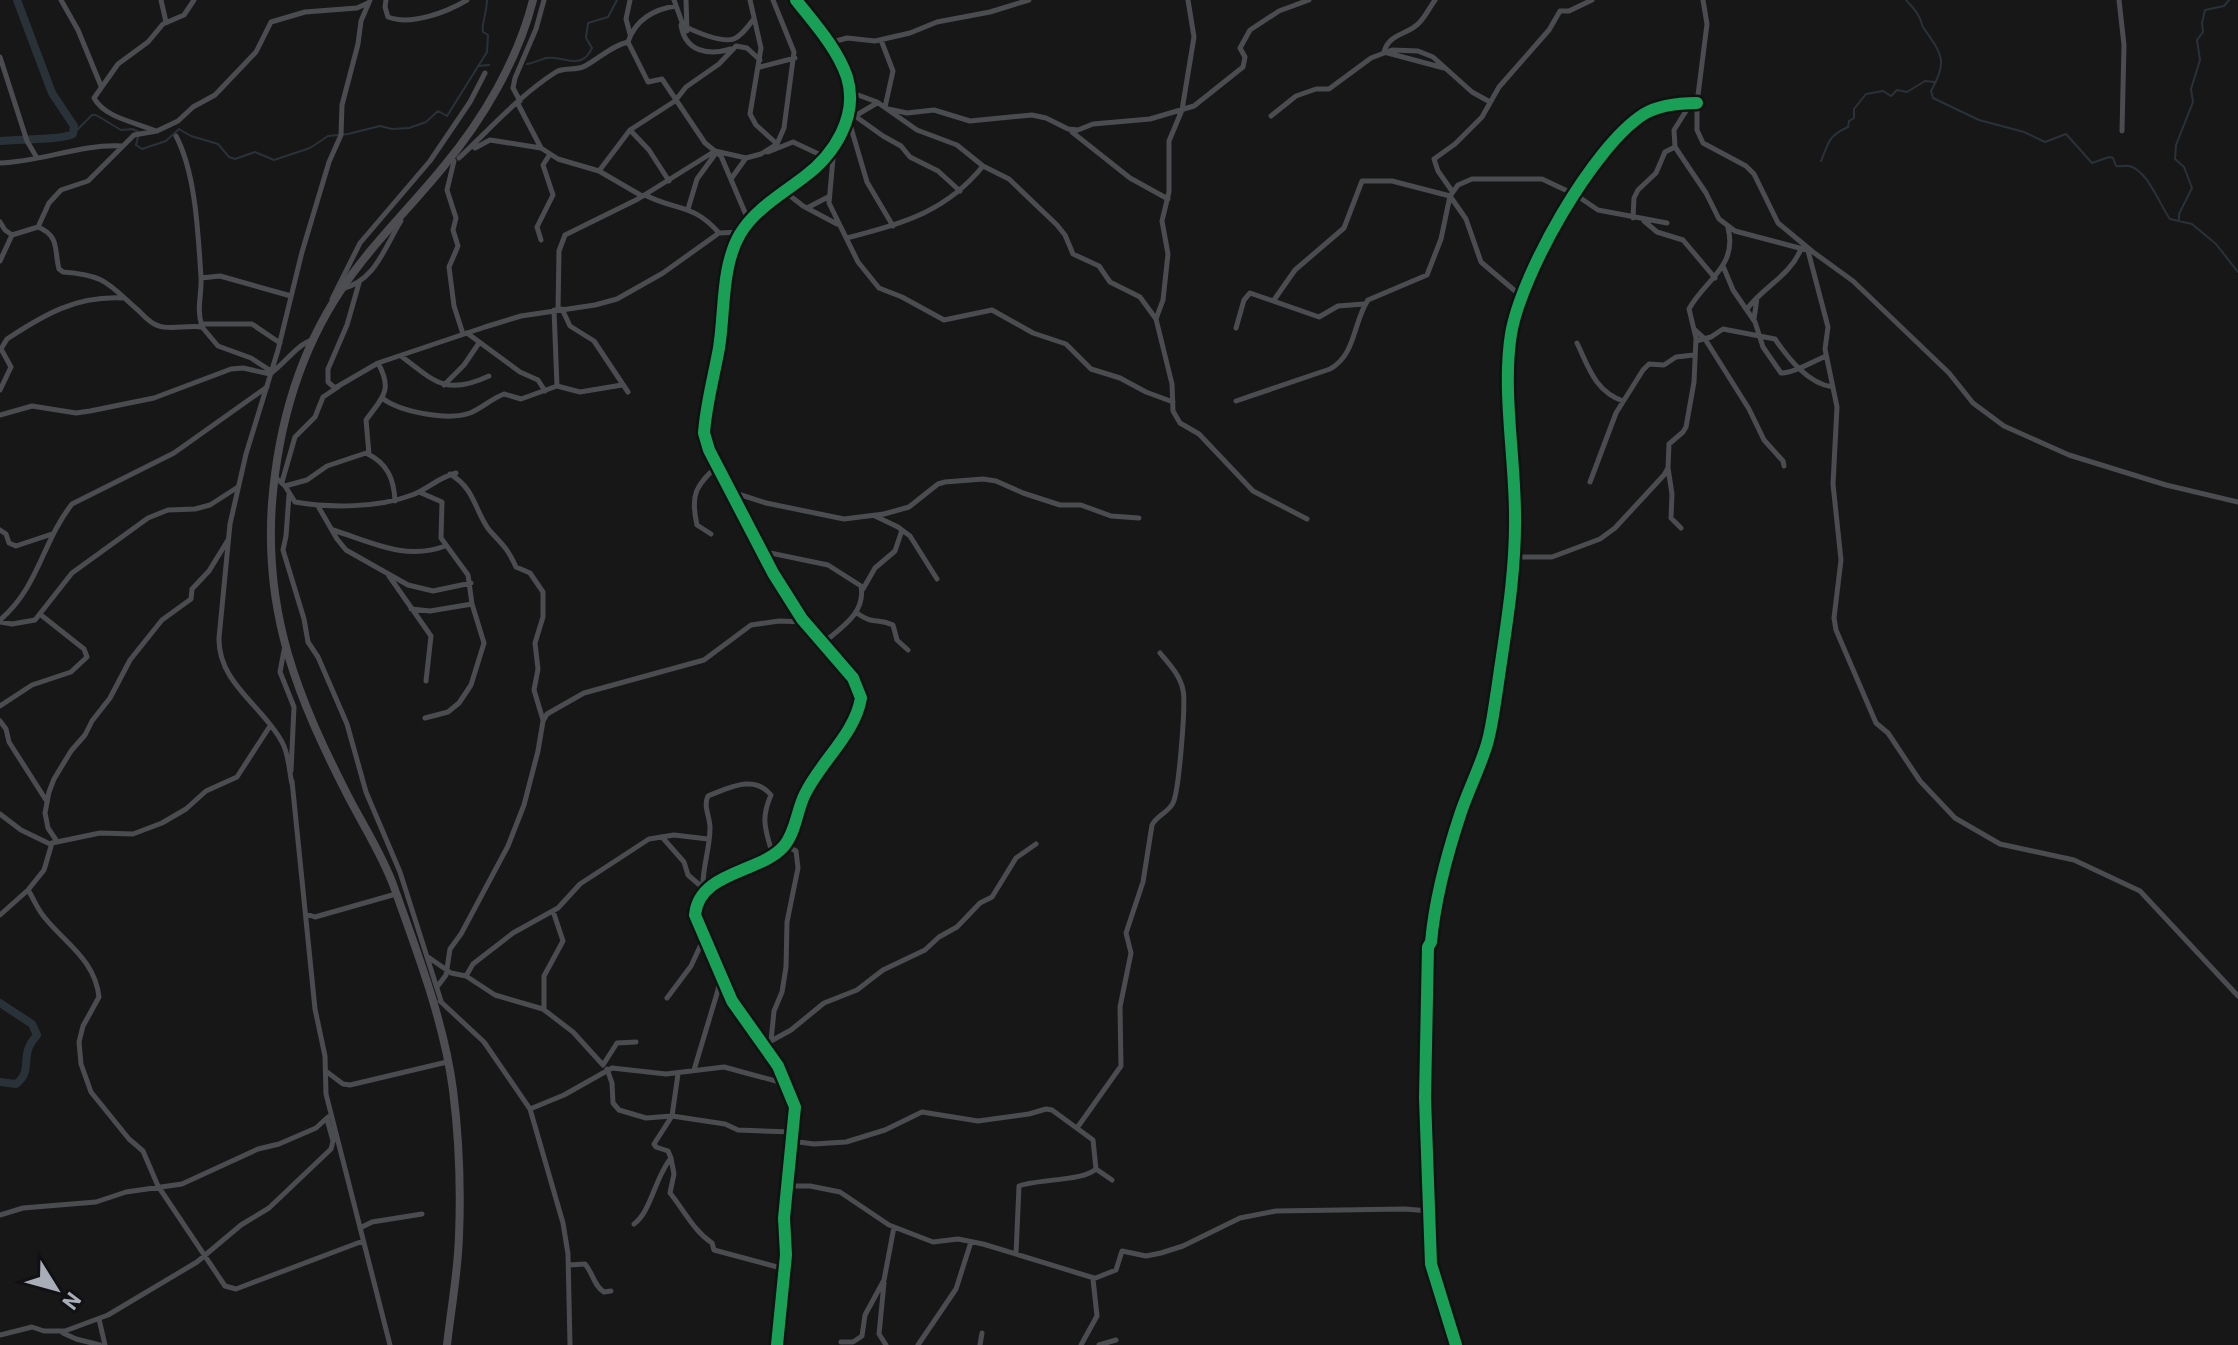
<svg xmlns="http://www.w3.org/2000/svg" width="2238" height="1345" viewBox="0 0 2238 1345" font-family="Barlow,sans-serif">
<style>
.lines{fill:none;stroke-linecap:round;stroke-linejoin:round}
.stream{stroke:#2a3239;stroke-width:2}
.river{stroke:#2a3239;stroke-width:8}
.minor{stroke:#4b4c50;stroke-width:5}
.tertiary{stroke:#4b4c50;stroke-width:6}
.trunk{stroke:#4e4e52;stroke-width:8}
.cycleway-casing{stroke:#111113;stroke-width:17}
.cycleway{stroke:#1a9f57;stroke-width:12}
</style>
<rect width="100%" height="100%" fill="#171717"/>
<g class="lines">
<path class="stream" d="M1906 0C1910 5 1915 9 1918 15 1921 19 1921 23 1923 27 1941 54 1949 59 1931 91L1933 98 1979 120 2024 132 2045 142 2066 134 2092 163 2109 157 2113 158 2116 166C2121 167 2125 165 2129 166 2148 170 2160 206 2170 219L2192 224 2216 244 2238 272
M527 64C533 63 540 60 546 58 564 55 581 72 592 48L586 38 588 23 608 17 617 0
M478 66 489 65
M73 134 92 115H96L121 130 132 129 139 132 136 145 142 149 166 141 179 129 191 136 218 144 229 157 235 159 255 152 274 160 310 148 328 136 348 134 380 126 392 129 409 128 426 122 438 111 447 116 487 52 488 35 483 32C481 25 487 12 487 0
M1821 161C1829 142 1828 136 1848 127L1849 121 1854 118V109L1866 94 1883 91 1891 96 1897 90 1907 92 1925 81 1935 82
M2179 221V214L2192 188 2184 167 2175 159 2176 145 2193 102 2191 89 2200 60 2197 40 2203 32 2202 23 2205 10 2224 6 2229 0"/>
<path class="river" d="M0 141C16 139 64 140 73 134L74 126 52 93 17 0
M0 1003 32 1024 37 1035C34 1039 31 1042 29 1047 23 1061 31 1073 16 1084L0 1082"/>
<path class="minor" d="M61 0 78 30 101 86
M161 0 166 22
M386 0 385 7 388 17C411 26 447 12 467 0
M674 0 683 25C691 30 699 33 708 36 733 44 737 41 753 20
M686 0 687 31
M750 0 761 48 750 114 756 125 777 144
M1188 0 1194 37 1182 110 1169 141V192L1162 221 1168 254 1163 300 1156 319 1172 384 1173 411 1180 423 1199 434 1253 491 1307 519
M1435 0C1430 7 1425 17 1419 23 1408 35 1389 33 1384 52L1444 68
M1703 0 1707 24 1697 103V130L1703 143 1746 166 1754 174 1778 223 1813 252 1853 281 1949 373 1973 403 2004 426 2069 455 2166 485 2238 502
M2119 0 2124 45 2122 131
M681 25C685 51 707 56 731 49
M630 34 626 19 630 0
M881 40 893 71 885 107
M628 42 648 82 662 79 705 143 721 156 749 222
M829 43 847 38 875 41 910 33 937 22 990 12 1029 0
M0 57 27 141 37 158
M760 67 795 58
M850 92 877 102 917 130 957 145 983 166 1009 179 1057 225 1065 235 1073 254 1099 266 1110 282 1140 297 1156 319
M520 101 513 88 515 78 536 29 544 0
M1691 103 1674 130 1675 147 1706 193 1719 219 1735 231 1807 250
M518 104 541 148
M888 109 907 113 934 110 970 121 1032 115 1046 118 1068 129 1078 130 1093 124 1150 119 1194 106 1243 67 1245 57 1240 48 1250 30 1279 11 1309 0
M855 116 883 136 901 146 910 157 938 171 960 191
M855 116 877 103
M1271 116 1296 96 1316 89H1329L1371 58 1392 50 1418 51 1433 57 1472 92 1490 102
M849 121 867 182 893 226
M630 130 649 150 669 181
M156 131C135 122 105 118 94 98L118 64 148 42 163 24 184 15 194 0
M1072 132 1130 178 1168 199
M176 136C196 174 198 234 201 277 202 295 196 309 202 326
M834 147 829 203 858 262 879 288 902 297 944 320 992 310 1033 333 1066 344 1091 369 1120 378 1146 392 1173 402
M475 148 490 140 541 148 558 159 599 171 642 196
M768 152 793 142 825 157
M459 158C490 129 521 94 556 72 564 67 576 71 585 66 600 58 611 46 628 42 635 20 654 9 676 6
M454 161 447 190 456 218 453 230 458 246 449 267 454 306 463 334
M0 163C41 162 80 144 121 146
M599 171 630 130 675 101 686 87 719 64 736 46 747 48 760 60
M731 179 746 158 761 154 777 144 784 128 794 52 773 0
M784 191 803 206 837 224
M1452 191 1438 171 1434 159 1455 144 1482 117 1499 87 1549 30 1560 11H1569L1592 0
M645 195C676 211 693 203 719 233
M807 208 828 197
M688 209 697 179 716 153
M1633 218 1634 198 1638 190 1656 173 1665 152 1675 147
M1644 221 1657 232 1683 240 1715 278
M0 222 5 230 12 235 38 227C60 236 54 250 59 269L63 272C106 275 108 284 139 311 144 316 151 324 159 326 169 330 189 325 202 327L218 346 251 358 271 371
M38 227 49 203 61 190 88 181 134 135 157 131 178 121 193 107 215 95 256 52 271 22 305 12 357 8 368 3
M847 238C902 223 945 213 983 166
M541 240 537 227 553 195 543 165 550 154
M1807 247 1828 327 1825 349 1837 407 1833 484 1841 560 1834 618 1836 630 1876 723 1888 733 1920 781 1955 818 2000 844 2074 860 2140 891 2238 996
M0 261 12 235
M1723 266 1733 290 1755 322 1763 347 1781 373C1792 374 1814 361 1826 356
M201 278 220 276 291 296
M359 283 347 325 328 369V382L335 388 378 363 485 327 521 316 595 305 617 299 663 273 719 233 742 232
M342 289C376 280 384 248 401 221
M332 299 360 243 430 161 470 102 485 73
M1274 300 1295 270 1344 228 1362 181H1392L1450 196 1466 219 1481 262 1521 296
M562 309 570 326 594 341 628 392
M1747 309C1763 287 1790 276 1801 249
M554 310 557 386
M558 310 559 251 565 235 638 199 715 151 746 158
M1754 319 1757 298
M201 324H252L280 343
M1236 328 1244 300 1250 293 1319 317 1338 306 1364 304
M1694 329 1705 339 1749 409 1764 440 1783 461 1784 466
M467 333 520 372 538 380 545 391
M1696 341 1711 337 1723 329 1775 339C1788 358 1808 384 1833 387
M1577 343C1589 368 1595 391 1623 401
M401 356C435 382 446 396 489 376
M444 385 464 365 479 343
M0 390 11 367 1 349 7 339C45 314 76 296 122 298
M382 398C400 412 448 421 470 413 482 408 491 399 504 394L521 399 557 386 580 392 622 385
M1236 401 1330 369C1356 355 1353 322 1368 300L1427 275 1441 239 1450 196 1458 185 1472 179H1542L1576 195 1598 210 1667 223
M0 415 32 406 76 413 90 411 154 398 231 369 243 368 270 374C284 364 298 344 312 340
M369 454 366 420C383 397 393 390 378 363
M1668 468 1672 494 1671 518 1681 528
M450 474C476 489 475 513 490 531 503 545 508 549 516 567L530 573 543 592V617L535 643 538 669 534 690 543 720
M275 477 285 486 295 502C330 508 378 508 412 495 428 489 437 478 456 473
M282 482 295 437 315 417 323 397 338 387
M1590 482 1616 413 1643 370 1649 364 1664 365 1676 357 1694 355
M285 486 307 480 327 466 366 453C387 463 394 478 395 501
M419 492 442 502 441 538 468 575 472 604
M732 492 766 503 844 519 884 514 909 507 938 484 945 482 983 479 996 481 1023 493 1060 505H1081L1111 516 1139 518
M289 495 286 536 283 550 304 619 308 642 318 657 347 724 366 792 400 872 441 1001
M318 506 337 539 346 550 408 585 433 591 471 583
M875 516 898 527 910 536 937 579
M0 530 6 534 9 543 16 546 52 534
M333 530C371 542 406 561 445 546
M711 534 697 525C690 494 696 486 717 466
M761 551 828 565 861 586C866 613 841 628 823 643
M1514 557H1552L1600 539 1615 528 1664 475 1668 468 1669 444 1683 432 1686 427 1694 382 1696 338 1689 309C1705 280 1738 266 1728 228
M389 576 431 636 426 681
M863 589 875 568 895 551 902 530
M411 609 430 611 472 604 484 643 471 685 459 703 448 712 425 718
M857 613C875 626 876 617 893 625L897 640 908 650
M0 620C39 587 42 542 72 504L174 453 267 387
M0 622 12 624 35 620 72 573 148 518 168 510 195 509 210 505 238 487
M285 645 280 672 294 707 291 771
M0 706 32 685 71 672 87 657 84 649 41 615
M0 721 6 729 9 742 46 800
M292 781 315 1009 325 1056 326 1094 390 1345
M292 784C289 771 289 754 282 742 263 706 218 683 219 638L230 524 246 454 278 350 302 252 329 162 341 135 342 105 358 44 361 21 370 0
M0 814 21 830 50 844
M662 837 684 862 688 875 702 887
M56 840 48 828 45 813 49 792 54 779 71 751 85 735 92 721 110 698 130 660 162 620 191 599 192 589 209 571 228 540
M28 890C34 899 37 909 45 918 66 944 95 960 99 997L83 1026 79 1042 81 1064 91 1092 129 1139 143 1151 158 1186 225 1286 236 1289 363 1241
M703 893C701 871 710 850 710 828 710 816 703 807 708 796 729 788 754 774 771 795 760 820 766 830 772 853
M306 914 315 917 396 894
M0 915 28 890 44 870 52 843 100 833 133 834 162 823 186 809 206 791 237 777 270 726
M428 957 451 973 466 976 495 995 543 1009 573 1032 603 1065
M466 976 473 964 513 933 558 908 580 884 649 839 674 835 708 839
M437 987 446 975 450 949 461 934 508 846 524 805 538 751 543 721 547 714 584 693 704 660 751 625 779 621 805 622
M667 998 691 966 704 938
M440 1001 484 1042 530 1109 563 1223 568 1254 570 1345
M544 1009V976L563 941 553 911
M771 1041 774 1011 782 992 786 967 787 922 798 868 796 851 785 845
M762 1043 771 1041 791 1030 824 1003 857 990 883 970 925 950 939 937 957 927 980 903 992 897 1016 858 1036 844
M603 1065 617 1043 636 1042
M607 1069 612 1083 613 1103 619 1110 646 1118 672 1116 725 1124 738 1130 792 1132
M694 1070 718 990 720 976
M327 1072 343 1084 350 1085 447 1062
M530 1109 564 1095 612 1068 666 1074 724 1067 787 1084
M1077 1128 1121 1066 1120 1007 1131 953 1126 933 1143 882 1152 825C1157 815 1168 813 1173 803 1179 791 1186 703 1183 690 1180 675 1169 664 1160 653
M791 1141 814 1144 846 1142 885 1130 922 1112 978 1121 1029 1114 1046 1109 1052 1110 1093 1140 1096 1169 1112 1180
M671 1158 674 1174 670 1193C684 1210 693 1230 712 1243L714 1250 785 1269
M787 1186H810L840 1192 889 1225 933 1242 958 1239 983 1244 1094 1278
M0 1215 23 1208 96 1202 126 1192 182 1184 258 1149 279 1144 316 1128 328 1117
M634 1224C651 1212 655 1177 671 1158L668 1151 656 1147 654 1144 672 1116 678 1074
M360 1228 372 1222 422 1214
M1016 1254 1019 1186C1037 1179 1084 1181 1096 1169
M569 1265 585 1264C593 1273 594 1286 604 1292L611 1291
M884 1283 879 1334 886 1345
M99 1319 105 1345
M63 1333 76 1339 100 1345
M0 1335 32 1327 44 1331H65L108 1315 197 1262 241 1225 269 1208 331 1149 333 1141 327 1119
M841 1342H853L862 1336 865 1315 884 1280 894 1227
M918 1345 956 1289 971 1242
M980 1345 982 1333
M1081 1345 1097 1316 1093 1279 1116 1270 1122 1251 1146 1256 1161 1253 1183 1246 1240 1218 1276 1211 1405 1209 1429 1211
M1099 1345 1116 1340
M1456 1345 1431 1264 1425 1098 1428 947 1431 942C1435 898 1447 854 1461 812 1469 789 1480 767 1487 744 1492 727 1494 708 1497 690 1505 633 1516 574 1515 515 1515 458 1502 390 1511 334 1521 274 1593 146 1644 114 1659 105 1681 103 1697 103"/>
<path class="tertiary" d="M777 1345 786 1255 784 1218 795 1107 778 1066 732 1001 695 915C699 871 761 873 784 846 796 832 797 809 805 794 821 761 855 734 861 698L853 678 802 619 773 573 709 450 704 433C706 404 714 376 719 348 725 311 721 267 740 234 755 209 782 194 804 177 834 155 859 116 847 77 837 48 814 23 796 0"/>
<path class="trunk" d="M447 1345C451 1309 458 1272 459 1236 461 1188 459 1138 453 1090 444 1021 417 952 394 887 383 856 363 825 348 796 298 698 264 616 272 503 278 428 299 353 341 290 371 245 410 208 444 166 483 119 518 60 533 0"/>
<defs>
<path id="cycleway" d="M777 1345 786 1255 784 1218 795 1107 778 1066 732 1001 695 915C699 871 761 873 784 846 796 832 797 809 805 794 821 761 855 734 861 698L853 678 802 619 773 573 709 450 704 433C706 404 714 376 719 348 725 311 721 267 740 234 755 209 782 194 804 177 834 155 859 116 847 77 837 48 814 23 796 0
M1456 1345 1431 1264 1425 1098 1428 947 1431 942C1435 898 1447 854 1461 812 1469 789 1480 767 1487 744 1492 727 1494 708 1497 690 1505 633 1516 574 1515 515 1515 458 1502 390 1511 334 1521 274 1593 146 1644 114 1659 105 1681 103 1697 103"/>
</defs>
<use href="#cycleway" class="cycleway-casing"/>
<use href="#cycleway" class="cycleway"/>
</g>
<g transform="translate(56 1289) rotate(127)" stroke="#111113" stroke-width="6" paint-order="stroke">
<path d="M0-6L14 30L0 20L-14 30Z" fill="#a8adb8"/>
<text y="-12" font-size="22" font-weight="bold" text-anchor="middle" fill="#a8adb8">N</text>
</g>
</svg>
